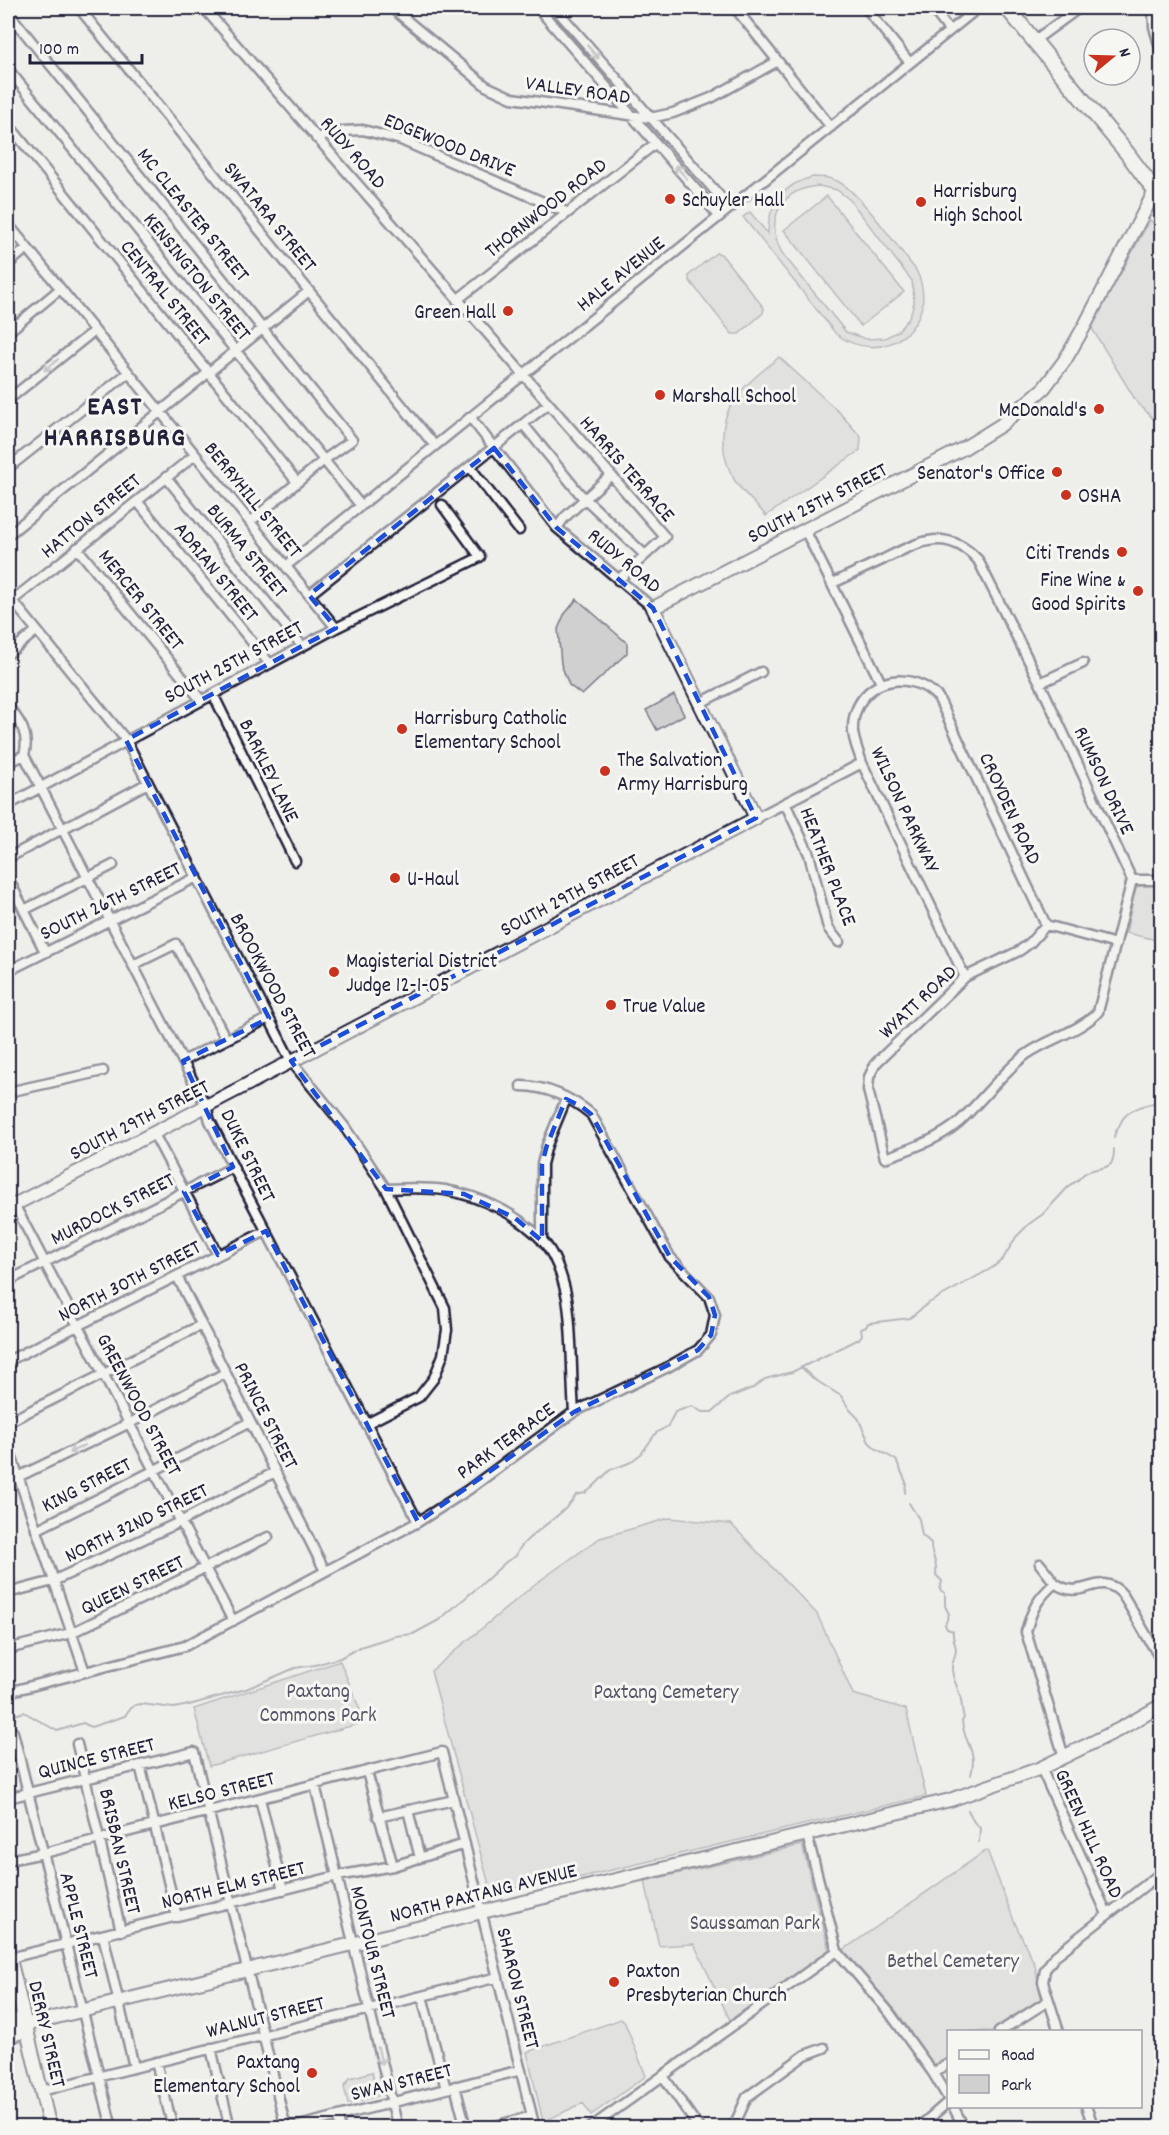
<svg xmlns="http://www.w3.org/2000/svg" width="1169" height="2135" viewBox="0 0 1169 2135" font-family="Dekko,sans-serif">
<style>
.green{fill:#d0d0d1;stroke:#797986;stroke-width:1.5;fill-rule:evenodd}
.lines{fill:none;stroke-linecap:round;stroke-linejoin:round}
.stream{stroke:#727281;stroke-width:2}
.street-casing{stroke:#22223b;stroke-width:13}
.secondary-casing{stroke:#22223b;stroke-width:16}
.primary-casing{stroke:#22223b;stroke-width:18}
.street{stroke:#f6f6f2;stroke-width:8}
.secondary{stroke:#f6f6f2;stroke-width:12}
.primary{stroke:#f6f6f2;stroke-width:14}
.oneway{stroke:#9797a0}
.marked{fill:none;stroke:#1d4ed8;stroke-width:4.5;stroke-dasharray:12 8;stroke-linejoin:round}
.poi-dot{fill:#c8321e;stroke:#f6f6f2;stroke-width:2}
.labels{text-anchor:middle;stroke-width:6;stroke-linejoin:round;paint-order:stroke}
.street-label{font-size:21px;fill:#22223b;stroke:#f6f6f2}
.poi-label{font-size:21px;fill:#22223b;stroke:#f6f6f2;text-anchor:start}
.park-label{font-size:21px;fill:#565668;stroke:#f6f6f2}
.district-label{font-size:27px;font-weight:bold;letter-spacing:1.5px;fill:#22223b;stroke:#f6f6f2}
</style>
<rect width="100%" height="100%" fill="#eeeeeb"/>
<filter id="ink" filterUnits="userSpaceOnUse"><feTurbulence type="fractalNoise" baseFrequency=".0167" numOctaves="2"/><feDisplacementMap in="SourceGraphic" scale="12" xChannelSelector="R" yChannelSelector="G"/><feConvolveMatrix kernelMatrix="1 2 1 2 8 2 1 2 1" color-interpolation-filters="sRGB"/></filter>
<g filter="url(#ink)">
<path class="green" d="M813 177C822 177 829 177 837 181 859 191 898 248 916 270 943 323 884 370 836 334L743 217 750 212 768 234C767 205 785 183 813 177ZM819 186 837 190 850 200 912 281 914 302 912 310 908 319 898 331 885 338 866 339 846 332 782 253C764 219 781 189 819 186Z
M827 196 904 292 861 326 784 230Z
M1150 220 1161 230V427L1136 401 1091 327Z
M716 253 721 254 764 308 763 313 739 334H732L689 280V275Z
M779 357 839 412 861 437 860 450 766 516C756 504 743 493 735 481 727 468 724 456 723 442 720 400 751 381 779 357Z
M577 599 627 643V653L582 695 569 685 561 664 558 629 564 615Z
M674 695 684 715 657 730 646 710Z
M1161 883V941L1126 933 1135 889 1139 886Z
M669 1518 731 1524 817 1614 853 1694 906 1709 926 1796 582 1877 491 1892 431 1671 535 1584 600 1538Z
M340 1661 365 1722 209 1766 194 1709Z
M802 1845 829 1950 730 2020 694 1944 659 1946 645 1881Z
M987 1850 1015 1923 1035 1965 1042 2001 994 2031 948 2032V2060L936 2069 897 2012 842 1951Z
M621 2019 625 2023 646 2076 591 2115 583 2103 543 2122 527 2052Z
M372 2072 378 2096 348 2104 344 2087 350 2078Z"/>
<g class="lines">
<path class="stream" d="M1114 1137C1115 1131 1118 1129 1120 1124 1127 1107 1146 1106 1162 1100
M801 1367 814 1379 841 1396 850 1410 858 1418 869 1442 875 1448 896 1460 906 1482 905 1493
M909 1503 919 1519 922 1535 931 1543C930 1554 938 1561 936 1575L942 1581 940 1590 945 1593V1606L949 1614 945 1625 947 1629 953 1631C952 1638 955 1642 956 1649 956 1656 952 1661 952 1668 952 1680 959 1688 961 1700 962 1706 962 1711 964 1718L962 1721C964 1744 978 1749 971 1775
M8 1717 24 1712 57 1731 83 1723 91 1727 125 1716 128 1711 135 1705 141 1704 174 1708 189 1705 246 1689 295 1668 315 1665 340 1658 360 1647 395 1636 413 1634 439 1620 483 1583 507 1561 516 1556C520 1537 565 1517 576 1495L585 1493 592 1488 610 1470 629 1463 641 1454 656 1433 668 1426 675 1412 692 1406 702 1412H712L730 1397 755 1387 765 1379 792 1372 859 1339 862 1335 861 1329 866 1327 868 1323 910 1318 927 1304 992 1268 1003 1259 1016 1237 1029 1224 1043 1214 1071 1184C1079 1182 1080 1175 1087 1172 1103 1165 1114 1173 1114 1149
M968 1810 974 1822 980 1828 979 1842"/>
<defs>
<path id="street" d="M79 8 435 446
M204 8 665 537 618 580
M392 8 486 86 512 98 650 118 673 113 711 98 778 61
M538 8 719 216
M555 8 730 208
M735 8 831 127
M866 8 910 63
M932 8 949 30
M1153 8 1154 27 1162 55
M8 12 352 440 324 460 250 522
M1035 40 1079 8
M8 69 361 506
M8 124 297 482
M316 138 343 131 363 130 401 140 566 212
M8 224 336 628
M8 264 27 248
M457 300 656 143
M8 332 60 289
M8 400 94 331
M470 417 557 528 653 608
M523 424 580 494 645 555
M470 467 519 530
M8 468 128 373
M166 477 302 646
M137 501 270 664
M557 528 564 518 611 475
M805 530 881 683
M8 535 309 291
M77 548 201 700
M286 566 978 8
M833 583C850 575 867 567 884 559 918 542 947 526 978 560L1040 683 1132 880 1098 1012C1079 1032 1050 1038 1027 1054 1004 1070 981 1102 959 1122 938 1140 910 1149 885 1158L868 1090 869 1077 876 1063 965 977 1019 951 1030 943 1046 925
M8 595 126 740 291 1061 344 1126 386 1189C405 1188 426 1187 445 1190 480 1196 518 1214 542 1240 555 1254 563 1279 567 1298 573 1335 571 1375 574 1412
M309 595 548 404
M8 604 195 455
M8 654 36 631
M1040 683 1083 663
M213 694 295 861
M700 703 761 672
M8 706C20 722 30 734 24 755L206 1106 210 1121 233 1167 418 1522
M8 763 24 755
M785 803 809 854 828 928 839 942
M8 805 336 628 480 557 442 505
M756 818 862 763
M8 858 148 783
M8 878 45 952
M1132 880H1162
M24 910 113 865
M133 965 176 944 226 1039
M8 971 197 877
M965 977 862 763C859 753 854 742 853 732 851 693 888 669 923 686 928 688 933 693 938 697L1046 925 1116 944
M183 1061 269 1018
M8 1092 103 1071
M154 1134 218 1255
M14 1204 233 1621
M542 1241V1164L547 1145 566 1099
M177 1276 325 1571
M8 1281 233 1167
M8 1361 266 1231
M8 1422 201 1325
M366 1424 419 1397 434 1378 443 1355 447 1330 445 1308 386 1189
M8 1446 85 1672
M8 1480 18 1477 130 1423 225 1373
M36 1530 250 1422
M1040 1564 1055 1583
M8 1593 53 1581 182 1521 275 1472
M8 1649 71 1633 268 1537
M8 1692 185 1646 418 1522 468 1490 574 1412 666 1368 698 1350 711 1335 715 1315 709 1297 670 1257 591 1114C572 1098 546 1086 521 1086
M13 1732 112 2128
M77 1744 121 1931
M1064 1757 1026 1632C1032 1609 1037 1599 1055 1583 1083 1604 1099 1567 1123 1595L1162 1662
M140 1765 177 1917
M1041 1768 1107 1914
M367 1772 393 1866
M315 1785 398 2128
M8 1798 194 1752 286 2128
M260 1799 283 1890
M408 1810 420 1858
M378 1817 454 1800
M807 1835 837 1951 889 2012 933 2073 948 2098
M8 1860 44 1853 442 1752 535 2128
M103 1935 134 2067
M10 1958 337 1876 393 1866 465 1844
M422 1996 446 2089
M8 2020 24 2016
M999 2032 1048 2001
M1059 2032 1043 1982 1045 1970 1055 1956 1162 1872
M8 2038 27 2033
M211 2048 230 2128
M156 2062 173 2128
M933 2073 948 2064
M663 2076 699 2128
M455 2086 466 2128
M41 2091 498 1977
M953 2106 964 2128
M1086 2106 1094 2128
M338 2116 340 2128
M291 2128 521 2070
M488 2128 532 2116
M590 2128 837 1951
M733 2128 747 2097 805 2055 824 2048
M918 2128 948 2102"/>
<path id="secondary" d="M8 1208 206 1106 756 818 653 608 964 448 1001 425 1044 388 1065 360 1084 327 1155 191
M8 1950 50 2128
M8 2029 482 1912 950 1800 1041 1768 1120 1729 1162 1705"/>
<path id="primary" d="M1007 8 1127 153 1155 191"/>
</defs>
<use href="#street" class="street-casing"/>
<use href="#secondary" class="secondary-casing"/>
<use href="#primary" class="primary-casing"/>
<use href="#street" class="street"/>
<use href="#secondary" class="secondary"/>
<use href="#primary" class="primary"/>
</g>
<defs><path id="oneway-shaft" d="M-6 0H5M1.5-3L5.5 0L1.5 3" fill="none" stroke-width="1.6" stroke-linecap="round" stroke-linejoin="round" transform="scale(1.5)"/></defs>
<g class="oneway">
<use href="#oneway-shaft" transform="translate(593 52) rotate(49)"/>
<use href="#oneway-shaft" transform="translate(681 172) rotate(-131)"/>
<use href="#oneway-shaft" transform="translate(51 365) rotate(141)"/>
<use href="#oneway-shaft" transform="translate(77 1449) rotate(154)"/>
<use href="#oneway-shaft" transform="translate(380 2056) rotate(76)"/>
</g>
</g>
<path d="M0 0H1169V2135H0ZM494 448 557 528 653 608 756 818 291 1061 386 1189 464 1194 515 1218 542 1241V1164L547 1145 566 1099 582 1107 591 1114 670 1257 709 1297 715 1315 711 1335 698 1350 574 1412 418 1522 266 1231 218 1255 184 1192 233 1167 183 1061 269 1018 126 740 336 628 309 595Z" fill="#eeeeeb" fill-opacity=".55" fill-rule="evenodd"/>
<path class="marked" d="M494 448 557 528 653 608 756 818 291 1061 386 1189 464 1194 515 1218 542 1241V1164L547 1145 566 1099 582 1107 591 1114 670 1257 709 1297 715 1315 711 1335 698 1350 574 1412 418 1522 266 1231 218 1255 184 1192 233 1167 183 1061 269 1018 126 740 336 628 309 595Z"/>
<g class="poi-dot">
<circle cx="670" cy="199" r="6"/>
<circle cx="921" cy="202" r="6"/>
<circle cx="508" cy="311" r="6"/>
<circle cx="660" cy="395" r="6"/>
<circle cx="1099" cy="409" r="6"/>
<circle cx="1057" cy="472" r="6"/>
<circle cx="1066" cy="495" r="6"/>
<circle cx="1122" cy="552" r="6"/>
<circle cx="1138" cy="591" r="6"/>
<circle cx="402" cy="729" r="6"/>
<circle cx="605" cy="771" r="6"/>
<circle cx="395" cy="878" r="6"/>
<circle cx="334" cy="972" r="6"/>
<circle cx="611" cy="1005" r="6"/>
<circle cx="614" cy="1982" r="6"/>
<circle cx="312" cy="2073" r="6"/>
</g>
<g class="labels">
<g class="street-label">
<text transform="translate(578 89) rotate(8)" y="7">VALLEY ROAD</text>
<text transform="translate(450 144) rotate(22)" y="7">EDGEWOOD DRIVE</text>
<text transform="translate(354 152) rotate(49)" y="7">RUDY ROAD</text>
<text transform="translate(545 207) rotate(-38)" y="7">THORNWOOD ROAD</text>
<text transform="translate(194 214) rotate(51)" y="7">MC CLEASTER STREET</text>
<text transform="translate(271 216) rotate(51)" y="7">SWATARA STREET</text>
<text transform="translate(620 273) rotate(-39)" y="7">HALE AVENUE</text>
<text transform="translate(198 276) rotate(51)" y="7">KENSINGTON STREET</text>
<text transform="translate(166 292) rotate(51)" y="7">CENTRAL STREET</text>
<text transform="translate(628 468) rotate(49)" y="7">HARRIS TERRACE</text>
<text transform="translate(254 499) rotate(51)" y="7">BERRYHILL STREET</text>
<text transform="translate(817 502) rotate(-27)" y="7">SOUTH 25TH STREET</text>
<text transform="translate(90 515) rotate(-39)" y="7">HATTON STREET</text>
<text transform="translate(248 550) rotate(51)" y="7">BURMA STREET</text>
<text transform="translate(625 560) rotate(40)" y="7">RUDY ROAD</text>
<text transform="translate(217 571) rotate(51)" y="7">ADRIAN STREET</text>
<text transform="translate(142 599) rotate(51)" y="7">MERCER STREET</text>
<text transform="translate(233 661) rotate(-28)" y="7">SOUTH 25TH STREET</text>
<text transform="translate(270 770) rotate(64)" y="7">BARKLEY LANE</text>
<text transform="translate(1105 780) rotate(65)" y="7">RUMSON DRIVE</text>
<text transform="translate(1011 808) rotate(65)" y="7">CROYDEN ROAD</text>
<text transform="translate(906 809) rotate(65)" y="7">WILSON PARKWAY</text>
<text transform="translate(829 866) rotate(69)" y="7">HEATHER PLACE</text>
<text transform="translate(569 894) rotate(-28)" y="7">SOUTH 29TH STREET</text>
<text transform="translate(110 900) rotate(-26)" y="7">SOUTH 26TH STREET</text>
<text transform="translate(274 985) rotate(62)" y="7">BROOKWOOD STREET</text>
<text transform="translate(917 1001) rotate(-43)" y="7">WYATT ROAD</text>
<text transform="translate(139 1119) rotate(-27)" y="7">SOUTH 29TH STREET</text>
<text transform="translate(249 1155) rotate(64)" y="7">DUKE STREET</text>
<text transform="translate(112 1208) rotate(-27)" y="7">MURDOCK STREET</text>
<text transform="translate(129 1280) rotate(-27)" y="7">NORTH 30TH STREET</text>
<text transform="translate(140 1404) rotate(62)" y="7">GREENWOOD STREET</text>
<text transform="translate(267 1415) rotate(63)" y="7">PRINCE STREET</text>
<text transform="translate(505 1440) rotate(-36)" y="7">PARK TERRACE</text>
<text transform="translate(86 1484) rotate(-27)" y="7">KING STREET</text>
<text transform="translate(136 1522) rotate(-26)" y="7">NORTH 32ND STREET</text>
<text transform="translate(132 1584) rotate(-26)" y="7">QUEEN STREET</text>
<text transform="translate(96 1757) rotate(-14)" y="7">QUINCE STREET</text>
<text transform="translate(221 1790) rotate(-14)" y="7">KELSO STREET</text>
<text transform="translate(1090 1833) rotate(66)" y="7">GREEN HILL ROAD</text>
<text transform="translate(121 1851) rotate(77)" y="7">BRISBAN STREET</text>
<text transform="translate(233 1884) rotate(-14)" y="7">NORTH ELM STREET</text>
<text transform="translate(483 1892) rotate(-14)" y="7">NORTH PAXTANG AVENUE</text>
<text transform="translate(80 1925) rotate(76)" y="7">APPLE STREET</text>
<text transform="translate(374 1952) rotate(76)" y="7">MONTOUR STREET</text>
<text transform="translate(519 1988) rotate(76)" y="7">SHARON STREET</text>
<text transform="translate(265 2016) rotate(-14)" y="7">WALNUT STREET</text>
<text transform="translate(48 2034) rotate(77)" y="7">DERRY STREET</text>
<text transform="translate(401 2081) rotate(-14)" y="7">SWAN STREET</text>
</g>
<g class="poi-label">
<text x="933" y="197">Harrisburg<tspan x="933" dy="24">High School</tspan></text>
<text x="682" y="206">Schuyler Hall</text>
<text x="496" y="318" text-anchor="end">Green Hall</text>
<text x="672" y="402">Marshall School</text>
<text x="1087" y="416" text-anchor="end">McDonald's</text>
<text x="1045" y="479" text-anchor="end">Senator's Office</text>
<text x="1078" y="502">OSHA</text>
<text x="1110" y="559" text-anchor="end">Citi Trends</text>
<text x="1126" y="586" text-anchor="end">Fine Wine &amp;<tspan x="1126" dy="24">Good Spirits</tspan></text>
<text x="414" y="724">Harrisburg Catholic<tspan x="414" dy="24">Elementary School</tspan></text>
<text x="617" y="766">The Salvation<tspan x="617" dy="24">Army Harrisburg</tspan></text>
<text x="407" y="885">U-Haul</text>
<text x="346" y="967">Magisterial District<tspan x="346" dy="24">Judge 12-1-05</tspan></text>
<text x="623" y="1012">True Value</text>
<text x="626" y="1977">Paxton<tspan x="626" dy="24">Presbyterian Church</tspan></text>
<text x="300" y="2068" text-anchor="end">Paxtang<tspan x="300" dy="24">Elementary School</tspan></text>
</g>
<g class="park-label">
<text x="318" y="1697">Paxtang<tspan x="318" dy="24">Commons Park</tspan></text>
<text x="666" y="1698">Paxtang Cemetery</text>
<text x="755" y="1929">Saussaman Park</text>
<text x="953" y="1967">Bethel Cemetery</text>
</g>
<g class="district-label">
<text x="115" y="414">EAST<tspan x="115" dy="31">HARRISBURG</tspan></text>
</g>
</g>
<rect width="1169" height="2135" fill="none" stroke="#f6f6f2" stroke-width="30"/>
<rect x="15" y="15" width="1139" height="2105" fill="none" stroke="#22223b" stroke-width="2" filter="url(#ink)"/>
<rect x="947" y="2030" width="195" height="78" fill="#f6f6f2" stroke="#a1a1a9" stroke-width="1.5"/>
<rect x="959" y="2050" width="30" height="9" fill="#f6f6f2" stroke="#a1a1a9" stroke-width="1.5"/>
<text x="1001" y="2060" font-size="18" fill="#22223b">Road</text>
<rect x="959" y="2075" width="30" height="18" fill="#d0d0d1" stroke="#a1a1a9" stroke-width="1.5"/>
<text x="1001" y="2090" font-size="18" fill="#22223b">Park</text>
<g transform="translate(1112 57) rotate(71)"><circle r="28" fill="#f6f6f2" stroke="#a1a1a9" stroke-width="1.5"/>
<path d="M0-4.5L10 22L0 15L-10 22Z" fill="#c8321e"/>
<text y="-9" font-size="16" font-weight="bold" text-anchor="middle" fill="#22223b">N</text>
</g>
<path d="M30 54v9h112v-9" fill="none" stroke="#22223b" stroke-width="3"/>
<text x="39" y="54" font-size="18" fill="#22223b" stroke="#f6f6f2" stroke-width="4.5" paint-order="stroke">100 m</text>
</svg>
